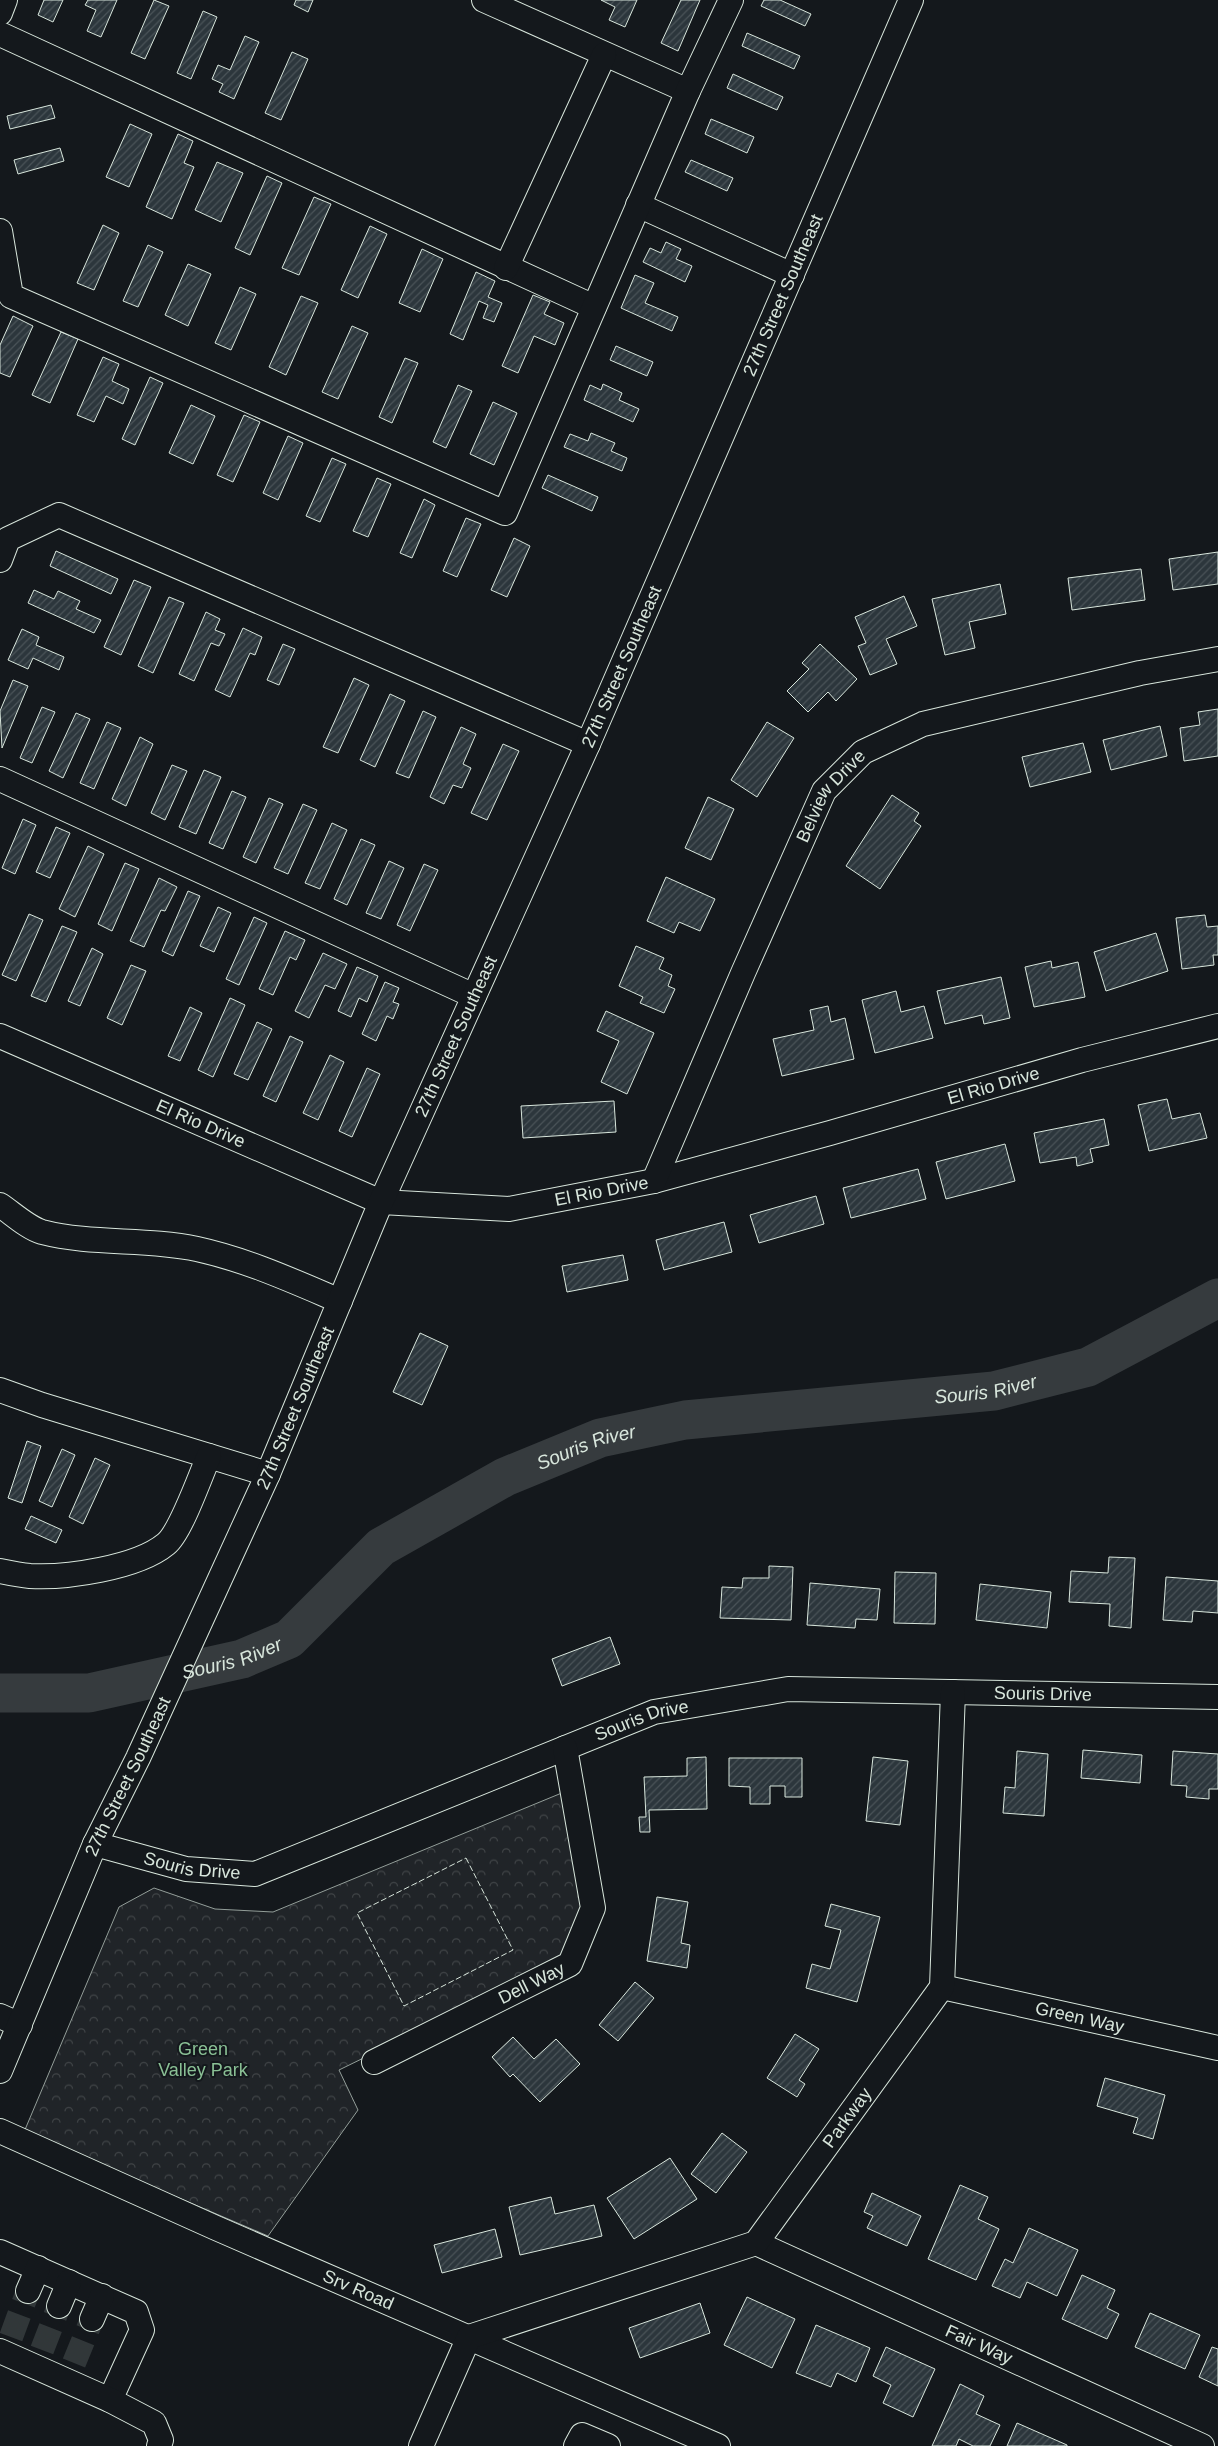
<svg xmlns="http://www.w3.org/2000/svg" width="1218" height="2446" viewBox="0 0 1218 2446" font-family="Helvetica,sans-serif">
<style>
.park{fill:url(#park-crowns);stroke:#939e99}
.lines{fill:none;stroke-linecap:round;stroke-linejoin:round}
.river{stroke:#363b3e;stroke-width:39}
.building{fill:url(#building-hatch);stroke:#d8e6dc}
.minor-tunnel{stroke:#313739;stroke-width:24;stroke-dasharray:24 12;stroke-linecap:butt}
.minor-casing{stroke:#d8e6dc;stroke-width:26}
.minor{stroke:#14181c;stroke-width:24}
.fence{stroke:#d8e6dc;stroke-width:1;stroke-dasharray:6 2.5;stroke-linecap:butt}
.labels{text-anchor:middle;stroke-width:4;stroke-linejoin:round;paint-order:stroke}
.street-label{font-size:18px;fill:#d8e6dc;stroke:#14181c}
.park-label{font-size:18px;fill:#8ac095;stroke:#14181c}
.water-label{font-size:19px;font-style:italic;fill:#d8e6dc;stroke:#14181c}
</style>
<defs>
<pattern id="park-crowns" width="20" height="18" patternUnits="userSpaceOnUse" patternTransform="scale(1.25)"><rect width="20" height="18" fill="#202428"/><path d="M2 6a3 3 0 1 1 6 0M12 15a3 3 0 1 1 6 0" fill="none" stroke="#404447"/></pattern>
<pattern id="building-hatch" width="6" height="6" patternUnits="userSpaceOnUse" patternTransform="scale(1.25)"><rect width="6" height="6" fill="#2c363c"/><path d="M-1 1l2-2M0 6l6-6M5 7l2-2" fill="none" stroke="#4a5358"/></pattern>
</defs>
<rect width="100%" height="100%" fill="#14181c"/>
<path class="park" d="M569 1790 589 1905 566 1959 339 2070 358 2110 268 2236 24 2132 119 1907 154 1888 215 1909 273 1912Z"/>
<g class="lines">
<path class="river" id="s1" d="M0 1693H89L242 1659 289 1639 381 1547 505 1477 600 1438 685 1420 994 1391 1088 1367 1218 1298"/>
</g>
<path class="building" d="M44 0H63L53 22 38 15Z
M88 0H117L101 37 87 31 96 10 85 5Z
M154 0 169 6 145 59 131 53Z
M296 0H313L308 12 294 5Z
M601 0H637L625 27 609 20 615 7Z
M681 0H700L678 51 661 43Z
M764 0H780L811 14 805 26 761 6Z
M203 11 217 17 191 79 177 73Z
M747 33 800 56 794 69 742 46Z
M245 36 259 42 234 99 219 92 223 84 212 79 218 65 230 70Z
M292 52 308 59 281 120 265 113Z
M733 74 783 97 777 110 727 88Z
M51 105 55 118 10 129 7 116Z
M711 119 754 137 747 153 705 134Z
M130 124 152 134 129 187 106 177Z
M178 134 193 141 184 163 194 167 172 219 146 207Z
M60 148 64 161 18 174 14 160Z
M691 160 733 178 727 191 685 172Z
M217 162 243 173 221 222 195 210Z
M267 176 282 183 250 255 235 248Z
M314 197 331 204 299 275 282 268Z
M103 225 119 233 94 290 77 283Z
M370 226 387 234 358 298 341 290Z
M666 242 681 249 676 259 692 266 685 282 643 262 650 248 661 253Z
M148 245 163 252 138 307 123 301Z
M422 249 443 259 420 312 399 303Z
M188 264 211 274 188 326 165 315Z
M476 272 495 281 488 297 502 303 494 322 483 318 488 305 479 301 463 340 450 334Z
M635 275 654 283 645 303 678 317 672 331 621 308Z
M240 287 256 294 231 350 215 343Z
M533 295 550 302 544 314 564 323 555 345 534 336 518 373 502 366Z
M301 296 318 303 286 375 269 367Z
M13 316 33 326 10 377 0 373V345Z
M352 326 368 333 338 399 322 392Z
M61 332 78 339 50 403 32 395Z
M616 346 653 362 647 376 610 360Z
M103 357 119 364 112 381 129 389 123 404 106 396 94 422 77 415Z
M405 358 418 363 392 423 379 417Z
M150 377 163 383 135 445 122 439Z
M603 384 622 393 619 400 639 409 633 422 584 400 590 385 601 390Z
M458 385 472 391 446 448 433 442Z
M493 402 517 413 494 465 470 454Z
M191 405 215 416 193 464 169 453Z
M244 415 260 422 233 482 217 475Z
M591 433 615 443 611 451 627 458 622 471 564 447 570 434 588 441Z
M288 436 303 443 278 500 263 493Z
M332 458 346 464 320 522 306 516Z
M548 475 598 497 592 511 542 488Z
M377 478 391 484 368 537 353 531Z
M424 499 435 505 412 558 400 553Z
M466 518 481 524 457 577 443 571Z
M514 538 530 546 507 597 491 590Z
M56 551 118 579 111 594 50 566Z
M1218 552V584L1173 590 1169 559Z
M1141 569 1145 600 1072 610 1068 578Z
M134 580 151 587 121 655 104 647Z
M1000 584 1006 614 969 622 975 648 945 655 932 599Z
M34 590 54 599 58 591 80 601 76 609 101 620 94 633 28 603Z
M904 596 917 626 886 639 897 664 870 675 858 646 866 643 855 617Z
M169 597 184 603 153 673 138 666Z
M206 612 220 619 215 630 225 634 219 646 211 643 194 681 179 674Z
M243 628 262 637 255 655 250 653 230 697 215 690Z
M22 629 39 637 36 645 64 657 59 670 33 658 28 669 8 660Z
M283 644 295 649 279 685 267 680Z
M820 644 857 679 836 701 828 692 808 712 787 691 809 669 802 663Z
M354 678 369 685 338 753 323 747Z
M13 680 28 686 2 748 0 711Z
M390 694 405 701 375 767 360 760Z
M42 707 55 712 32 763 20 758Z
M1218 709V756L1184 761 1180 728 1200 725 1198 712Z
M423 711 436 717 409 778 396 773Z
M76 713 90 719 63 778 49 771Z
M107 722 121 728 94 789 80 783Z
M767 722 794 738 757 797 731 780Z
M1160 726 1167 756 1111 770 1103 740Z
M461 727 476 734 463 764 471 768 462 788 453 785 444 804 430 797Z
M140 737 153 744 126 806 112 799Z
M1083 743 1091 772 1030 787 1022 757Z
M503 744 519 751 487 820 471 813Z
M172 765 187 771 165 820 151 813Z
M204 770 221 777 196 834 179 827Z
M232 791 246 797 223 849 209 843Z
M892 795 919 813 914 821 921 826 880 889 846 866Z
M708 797 734 809 711 860 685 848Z
M269 798 283 804 256 863 243 857Z
M303 804 317 810 288 874 274 868Z
M23 819 36 825 15 874 2 868Z
M332 823 347 830 320 889 305 883Z
M56 827 70 833 50 878 36 872Z
M361 839 375 845 347 905 334 899Z
M88 846 104 854 75 917 59 909Z
M389 861 404 868 381 919 366 913Z
M125 863 139 869 112 931 98 924Z
M424 864 438 870 410 931 397 925Z
M666 877 715 899 700 931 679 922 674 933 647 921Z
M159 878 177 887 165 911 161 910 144 947 130 941Z
M188 891 200 896 173 956 162 951Z
M218 907 231 913 214 952 200 946Z
M29 914 43 920 16 981 2 975Z
M1205 915 1207 927 1218 926V955H1213L1214 965 1182 969 1176 918Z
M254 917 267 923 239 985 226 979Z
M62 926 77 932 46 1002 31 996Z
M285 931 305 940 296 960 290 957 273 995 259 989Z
M1156 933 1168 971 1106 991 1094 952Z
M636 946 664 958 659 969 672 975 668 986 675 989 664 1013 640 1003 643 997 619 986Z
M92 948 103 954 80 1006 68 1001Z
M323 953 347 964 335 989 325 985 309 1018 295 1011Z
M1051 961 1052 968 1078 962 1085 997 1034 1007 1025 967Z
M131 965 146 971 122 1025 107 1018Z
M357 967 378 976 367 1002 359 998 351 1017 338 1011Z
M1001 977 1010 1018 984 1024 982 1015 945 1024 937 991Z
M385 982 399 988 393 1002 399 1004 393 1019 387 1016 376 1041 362 1034Z
M896 991 901 1012 924 1006 933 1038 875 1053 862 1000Z
M230 998 245 1005 213 1077 198 1070Z
M828 1006 831 1022 845 1018 854 1059 782 1076 773 1039 814 1030 810 1010Z
M190 1007 202 1013 180 1061 168 1056Z
M606 1011 654 1033 627 1094 601 1082 619 1041 597 1031Z
M257 1022 272 1029 248 1080 234 1074Z
M290 1036 303 1042 276 1102 263 1096Z
M330 1055 344 1062 318 1120 303 1113Z
M367 1068 380 1074 352 1137 339 1131Z
M1167 1099 1172 1119 1200 1113 1207 1138 1149 1151 1138 1105Z
M614 1101 616 1132 523 1138 521 1106Z
M1104 1119 1109 1145 1090 1149 1093 1162 1077 1166 1076 1157 1040 1163 1034 1133Z
M1005 1144 1015 1181 946 1199 936 1162Z
M918 1169 926 1199 851 1218 843 1188Z
M816 1196 824 1224 759 1243 750 1215Z
M724 1222 732 1252 664 1270 656 1240Z
M623 1255 628 1280 567 1292 562 1266Z
M420 1333 448 1346 422 1405 393 1392Z
M27 1441 41 1446 22 1503 8 1498Z
M62 1449 75 1455 52 1507 39 1501Z
M95 1458 110 1465 83 1524 69 1517Z
M31 1516 62 1530 56 1543 25 1529Z
M1109 1557 1135 1558 1131 1628 1109 1626 1110 1604 1069 1602 1071 1571 1108 1573Z
M769 1566 793 1567 791 1620 720 1618 722 1587 742 1588 743 1578H769Z
M895 1572 936 1573 935 1624 894 1623Z
M1166 1577 1218 1581V1613L1193 1611 1192 1622 1163 1620Z
M810 1583 880 1589 877 1620 856 1619 855 1628 807 1625Z
M980 1584 1051 1592 1047 1628 976 1620Z
M610 1637 620 1664 562 1686 552 1659Z
M1083 1750 1142 1755 1140 1783 1081 1778Z
M1017 1751 1048 1754 1044 1816 1003 1813 1005 1787 1015 1788Z
M1173 1751 1218 1754V1789H1209V1799L1186 1797 1187 1786 1171 1785Z
M706 1757 707 1809 649 1810 650 1832H640L639 1817H646L644 1777 687 1776V1758Z
M873 1757 908 1761 900 1825 866 1821Z
M729 1758H802V1797H785V1786H770V1804H750V1787L729 1786Z
M657 1897 688 1902 681 1943 690 1945 687 1968 647 1961Z
M831 1904 880 1917 857 2002 806 1988 812 1964 830 1969 841 1930 825 1926Z
M635 1982 654 1998 618 2041 599 2025Z
M795 2034 819 2049 799 2080 805 2084 797 2097 767 2078Z
M513 2037 534 2059 556 2039 580 2064 540 2102 513 2074 510 2077 492 2057Z
M1105 2078 1165 2095 1153 2139 1133 2133 1138 2118 1097 2106Z
M722 2133 747 2152 716 2193 691 2174Z
M670 2158 697 2199 634 2239 607 2198Z
M960 2185 988 2197 978 2219 999 2229 976 2280 928 2259Z
M872 2193 921 2216 907 2246 867 2228 873 2216 864 2212Z
M551 2197 555 2214 594 2205 602 2236 520 2255 509 2207Z
M1029 2228 1078 2250 1057 2296 1027 2282 1020 2298 992 2286 1005 2259 1013 2263Z
M495 2229 502 2257 442 2273 434 2245Z
M1082 2275 1115 2290 1107 2308 1119 2314 1107 2339 1062 2319Z
M747 2297 795 2319 772 2368 724 2345Z
M700 2303 710 2333 640 2358 629 2328Z
M1150 2313 1200 2335 1185 2369 1135 2347Z
M816 2325 870 2348 856 2382 837 2373 831 2387 796 2373Z
M886 2347 935 2369 913 2417 883 2403 891 2385 873 2376Z
M1212 2347 1218 2349V2386L1199 2377Z
M960 2384 984 2396 976 2414 1000 2425 990 2446H973L959 2439 956 2446H932Z
M1017 2423 1067 2445V2446H1007Z"/>
<g class="lines">
<path class="minor-tunnel" d="M11 2337 28 2291
M42 2350 59 2306
M74 2363 92 2319"/>
<defs>
<g id="minor">
<path d="M484 0 688 91"/>
<path d="M0 13 5 0"/>
<path d="M0 34 594 307"/>
<path d="M638 205 792 275"/>
<path d="M0 231 11 296 505 513 688 91 731 0"/>
<path d="M506 268 604 55"/>
<path d="M0 560 8 539 59 515 588 744"/>
<path d="M0 779 474 996"/>
<path id="s2" d="M0 1036 381 1202 509 1209 654 1181 830 1133 1082 1060 1218 1026"/>
<path id="s3" d="M654 1181 743 973 824 791 863 752 923 724 1140 673 1218 659"/>
<path d="M0 1205C12 1213 28 1228 42 1232 92 1245 146 1238 197 1249 247 1260 293 1281 340 1301"/>
<path d="M0 1390 42 1405 268 1474"/>
<path d="M0 1571C10 1573 20 1575 30 1576 66 1578 137 1568 166 1544 181 1532 200 1476 209 1456"/>
<path id="s4" d="M95 1844 186 1869 255 1874 654 1712 788 1689 1218 1697"/>
<path id="s5" d="M942 1987 1218 2048"/>
<path d="M0 2016 20 2025"/>
<path id="s6" d="M374 2062 570 1964 593 1908 565 1748"/>
<path id="s7" d="M0 2071 95 1844 138 1758 268 1474 381 1202 588 744 911 0"/>
<path id="s8" d="M0 2131 216 2228 718 2446"/>
<path id="s9" d="M756 2243 1202 2446"/>
<path d="M0 2252 136 2312 142 2330 110 2400"/>
<path d="M28 2291 38 2268"/>
<path d="M59 2306 69 2282"/>
<path d="M92 2319 102 2296"/>
<path d="M0 2351 110 2400 154 2423 161 2440 159 2446"/>
<path id="s10" d="M421 2446 469 2337 756 2243 942 1987 953 1692"/>
<path d="M576 2446 582 2435 608 2446"/>
</g>
</defs>
<use href="#minor" class="minor-casing"/>
<use href="#minor" class="minor"/>
<path class="fence" d="M466 1858 513 1950 404 2006 357 1913Z"/>
</g>
<g class="labels">
<g class="street-label">
<text dy="6" stroke="none"><textPath href="#s7" startOffset="1941">27th Street Southeast</textPath></text>
<text dy="6" stroke="none"><textPath href="#s7" startOffset="1536">27th Street Southeast</textPath></text>
<text dy="6" stroke="none"><textPath href="#s3" startOffset="425">Belview Drive</textPath></text>
<text dy="6" stroke="none"><textPath href="#s7" startOffset="1131">27th Street Southeast</textPath></text>
<text dy="6" stroke="none"><textPath href="#s2" startOffset="1044">El Rio Drive</textPath></text>
<text dy="6" stroke="none"><textPath href="#s2" startOffset="219">El Rio Drive</textPath></text>
<text dy="6" stroke="none"><textPath href="#s2" startOffset="638">El Rio Drive</textPath></text>
<text dy="6" stroke="none"><textPath href="#s7" startOffset="726">27th Street Southeast</textPath></text>
<text dy="6" stroke="none"><textPath href="#s4" startOffset="985">Souris Drive</textPath></text>
<text dy="6" stroke="none"><textPath href="#s4" startOffset="580">Souris Drive</textPath></text>
<text dy="6" stroke="none"><textPath href="#s7" startOffset="321">27th Street Southeast</textPath></text>
<text dy="6" stroke="none"><textPath href="#s4" startOffset="100">Souris Drive</textPath></text>
<text dy="6" stroke="none"><textPath href="#s6" startOffset="176">Dell Way</textPath></text>
<text dy="6" stroke="none"><textPath href="#s5" startOffset="141">Green Way</textPath></text>
<text dy="6" stroke="none"><textPath href="#s10" startOffset="576">Parkway</textPath></text>
<text dy="6" stroke="none"><textPath href="#s8" startOffset="392">Srv Road</textPath></text>
<text dy="6" stroke="none"><textPath href="#s9" startOffset="245">Fair Way</textPath></text>
</g>
<g class="park-label">
<text x="203" y="2055">Green<tspan x="203" dy="21">Valley Park</tspan></text>
</g>
<g class="water-label">
<text dy="7" stroke="none"><textPath href="#s1" startOffset="1061">Souris River</textPath></text>
<text dy="7" stroke="none"><textPath href="#s1" startOffset="656">Souris River</textPath></text>
<text dy="7" stroke="none"><textPath href="#s1" startOffset="236">Souris River</textPath></text>
</g>
</g>
</svg>
